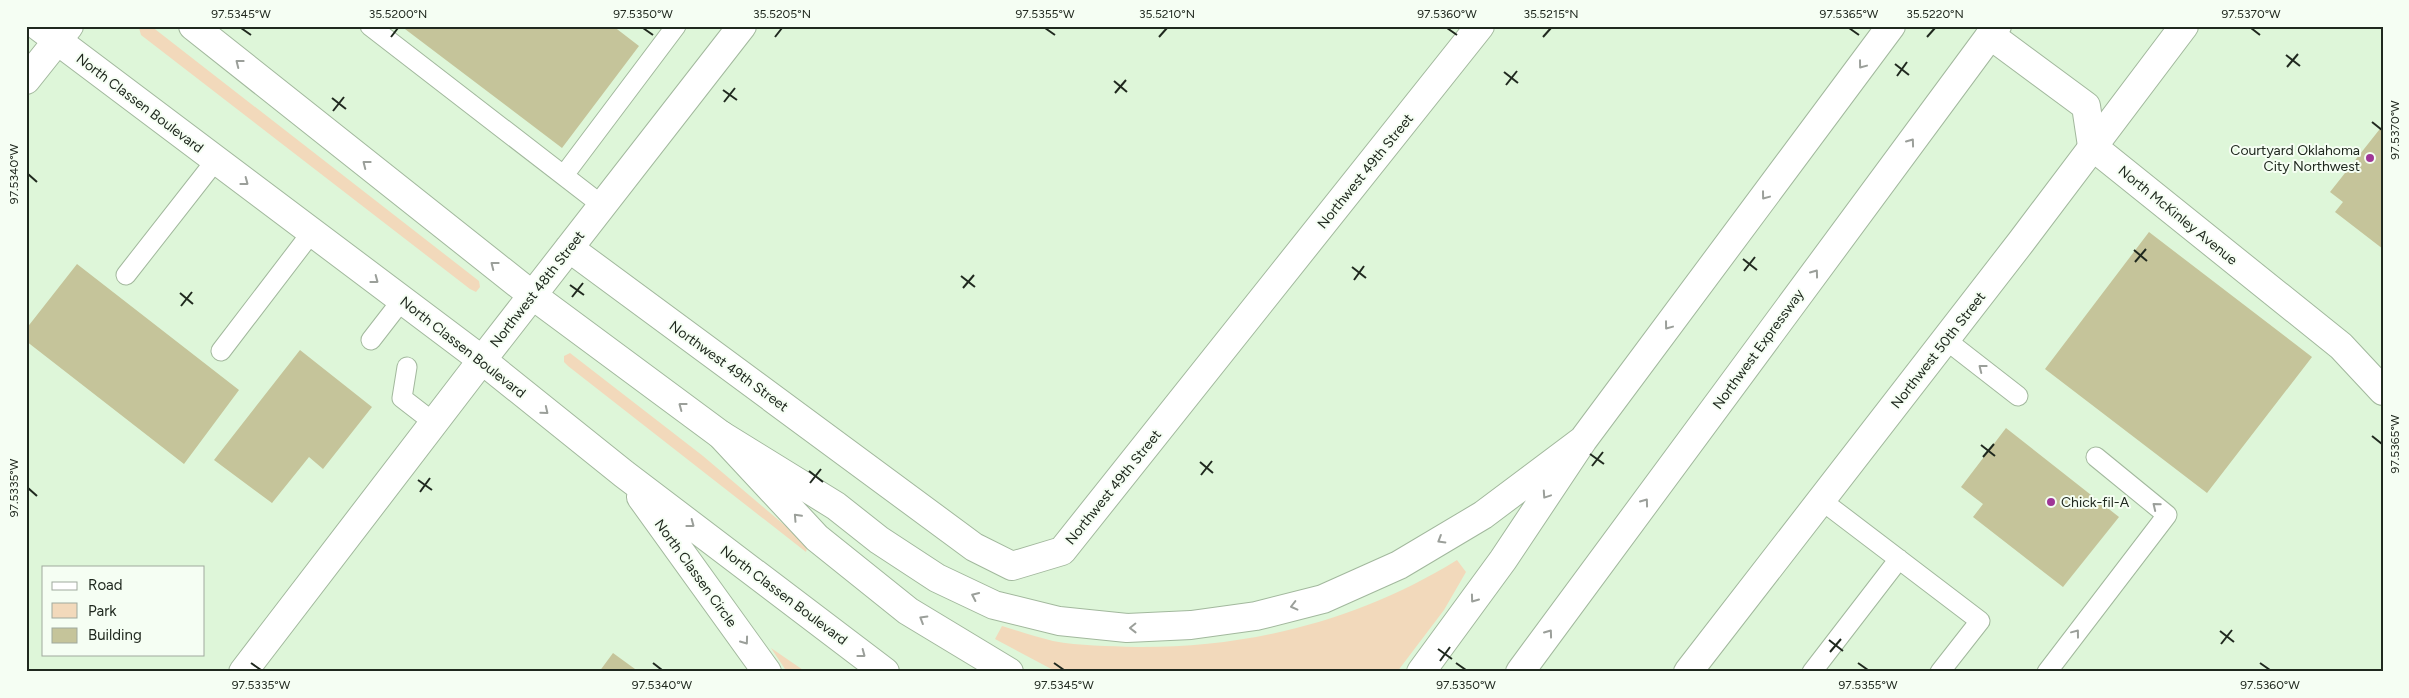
<svg xmlns="http://www.w3.org/2000/svg" width="2409" height="698" viewBox="0 0 2409 698" font-family="Figtree,sans-serif">
<style>
.green{fill:#f2d9bb}
.building{fill:#c5c49a}
.lines{fill:none;stroke-linecap:round;stroke-linejoin:round}
.lane-casing{stroke:#a2b89d;stroke-width:21}
.street-casing{stroke:#a2b89d;stroke-width:30}
.secondary-casing{stroke:#a2b89d;stroke-width:30}
.highway-casing{stroke:#a2b89d;stroke-width:30}
.lane{stroke:#fff;stroke-width:19}
.street{stroke:#fff;stroke-width:28}
.secondary{stroke:#fff;stroke-width:28}
.highway{stroke:#fff;stroke-width:28}
.oneway{stroke:#9b9f9a}
.ticks{fill:none;stroke:#20291f;stroke-width:2}
.poi-dot{fill:#9f3697;stroke:#f5fef3;stroke-width:2}
.labels{text-anchor:middle;stroke-width:4;stroke-linejoin:round;paint-order:stroke}
.street-label{font-size:14px;fill:#20291f;stroke:#f5fef3}
.poi-label{font-size:14px;fill:#20291f;stroke:#f5fef3;text-anchor:end}
.neatline{fill:none;stroke:#20291f;stroke-width:2}
.ticks-label{font-size:12px;text-anchor:middle;fill:#20291f}
</style>
<rect width="100%" height="100%" fill="#def6d9"/>
<path class="green" d="M141 26H151L479 281 480 287 476 292 470 289 141 35 139 28Z
M570 353 703 456 808 545 806 552 568 366 564 362V356Z
M1457 560 1466 572 1444 610 1397 672H1057L995 639 1002 626C1019 631 1036 637 1053 641 1080 646 1108 646 1136 647 1250 648 1360 620 1457 560Z
M771 648 806 672H787Z"/>
<path class="building" d="M401 26H613L639 46 562 148Z
M2383 125V249L2335 212 2343 202 2330 192Z
M2149 232 2312 357 2207 493 2045 369Z
M77 264 239 390 184 464 26 341V329Z
M300 350 372 407 323 469 309 457 272 503 214 460Z
M2006 428 2119 517 2063 587 1973 517 1983 504 1961 487Z
M613 653 635 669 633 672H599Z"/>
<g class="lines">
<defs>
<path id="lane" d="M370 26 603 206
M564 175 676 26
M126 275 216 160
M371 340 402 300
M1946 340 2018 396
M221 351 312 232
M407 367 402 398 433 422
M1821 500 1980 621 1940 672
M1812 672 1899 559
M2047 672 2167 515 2096 457"/>
<path id="street" d="M1990 35 2086 106 2092 146 2341 346 2383 391
M26 80 69 26
M569 248 974 547 1012 566 1062 551 1480 26
M243 672 482 360 742 26"/>
<path id="secondary" d="M38 26 482 360 624 474 885 672
M193 26 532 295 721 435 817 538 908 611 1009 672
M641 497 767 672
M1688 672 2021 242 2184 26"/>
<path id="highway" d="M721 435 836 506 879 540 937 578 994 605 1059 621 1127 628 1191 625 1256 616 1323 599 1399 565 1483 515 1583 440
M1421 672 1503 560 1583 440 1891 26
M1520 672 1997 26"/>
</defs>
<use href="#lane" class="lane-casing"/>
<use href="#street" class="street-casing"/>
<use href="#secondary" class="secondary-casing"/>
<use href="#highway" class="highway-casing"/>
<use href="#lane" class="lane"/>
<use href="#street" class="street"/>
<use href="#secondary" class="secondary"/>
<use href="#highway" class="highway"/>
</g>
<defs><path id="oneway-chevron" d="M-2-3.5L2.5 0L-2 3.5" fill="none" stroke-width="1.6" stroke-linecap="round" stroke-linejoin="round" transform="scale(1.25)"/></defs>
<g class="oneway">
<use href="#oneway-chevron" transform="translate(239 63) rotate(-142)"/>
<use href="#oneway-chevron" transform="translate(1862 65) rotate(127)"/>
<use href="#oneway-chevron" transform="translate(1911 142) rotate(-54)"/>
<use href="#oneway-chevron" transform="translate(366 164) rotate(-142)"/>
<use href="#oneway-chevron" transform="translate(245 182) rotate(37)"/>
<use href="#oneway-chevron" transform="translate(1765 196) rotate(127)"/>
<use href="#oneway-chevron" transform="translate(494 265) rotate(-142)"/>
<use href="#oneway-chevron" transform="translate(1815 273) rotate(-54)"/>
<use href="#oneway-chevron" transform="translate(375 280) rotate(37)"/>
<use href="#oneway-chevron" transform="translate(1668 326) rotate(127)"/>
<use href="#oneway-chevron" transform="translate(1982 368) rotate(-142)"/>
<use href="#oneway-chevron" transform="translate(682 406) rotate(-143)"/>
<use href="#oneway-chevron" transform="translate(545 411) rotate(39)"/>
<use href="#oneway-chevron" transform="translate(1546 495) rotate(124)"/>
<use href="#oneway-chevron" transform="translate(1645 502) rotate(-54)"/>
<use href="#oneway-chevron" transform="translate(2156 506) rotate(-141)"/>
<use href="#oneway-chevron" transform="translate(797 517) rotate(-133)"/>
<use href="#oneway-chevron" transform="translate(691 524) rotate(37)"/>
<use href="#oneway-chevron" transform="translate(1441 540) rotate(149)"/>
<use href="#oneway-chevron" transform="translate(975 596) rotate(-155)"/>
<use href="#oneway-chevron" transform="translate(1474 599) rotate(126)"/>
<use href="#oneway-chevron" transform="translate(1294 606) rotate(166)"/>
<use href="#oneway-chevron" transform="translate(923 619) rotate(-149)"/>
<use href="#oneway-chevron" transform="translate(1133 628) rotate(179)"/>
<use href="#oneway-chevron" transform="translate(1549 633) rotate(-54)"/>
<use href="#oneway-chevron" transform="translate(2076 633) rotate(-53)"/>
<use href="#oneway-chevron" transform="translate(745 641) rotate(54)"/>
<use href="#oneway-chevron" transform="translate(862 654) rotate(37)"/>
</g>
<path class="ticks" d="M241 28 251 35M643 28 653 35M1045 28 1055 35M1447 28 1457 35M1849 28 1859 35M2251 28 2260 35M391 37 398 28M775 37 782 28M1159 37 1167 28M1543 37 1551 28M1927 37 1935 28M2286 55 2300 66M1895 64 1909 75M2287 67 2298 54M1504 72 1518 83M1897 76 1907 62M1114 81 1127 92M1506 85 1517 71M723 90 737 100M1115 93 1126 80M332 98 346 109M724 102 735 88M333 111 344 97M2372 122 2382 130M28 174 37 182M2134 250 2147 261M1743 259 1757 270M2135 262 2146 249M1352 267 1366 278M1744 271 1755 257M961 276 975 287M1354 280 1364 266M570 285 584 295M963 288 974 275M180 293 193 304M572 297 583 283M181 306 192 292M2372 436 2382 444M1981 445 1995 456M1590 454 1604 464M1983 457 1994 444M1200 462 1213 473M1592 466 1603 452M809 471 823 482M1201 475 1212 461M418 480 432 490M810 483 821 469M28 488 37 496M420 492 430 478M2220 631 2234 642M1829 640 1843 651M2221 644 2232 630M1438 649 1452 659M1830 652 1841 639M1440 661 1450 647M251 663 261 670M653 663 662 670M1054 663 1064 670M1456 663 1466 670M1858 663 1868 670M2260 663 2270 670"/>
<g class="poi-dot">
<circle cx="2370" cy="158" r="5"/>
<circle cx="2051" cy="502" r="5"/>
</g>
<g class="labels">
<g class="street-label">
<text transform="translate(140 103) rotate(37)" y="5">North Classen Boulevard</text>
<text transform="translate(1365 171) rotate(-51)" y="5">Northwest 49th Street</text>
<text transform="translate(2178 215) rotate(39)" y="5">North McKinley Avenue</text>
<text transform="translate(537 289) rotate(-52)" y="5">Northwest 48th Street</text>
<text transform="translate(463 347) rotate(38)" y="5">North Classen Boulevard</text>
<text transform="translate(1758 349) rotate(-54)" y="5">Northwest Expressway</text>
<text transform="translate(1938 350) rotate(-52)" y="5">Northwest 50th Street</text>
<text transform="translate(729 366) rotate(36)" y="5">Northwest 49th Street</text>
<text transform="translate(1113 487) rotate(-51)" y="5">Northwest 49th Street</text>
<text transform="translate(696 573) rotate(54)" y="5">North Classen Circle</text>
<text transform="translate(784 595) rotate(37)" y="5">North Classen Boulevard</text>
</g>
<g class="poi-label">
<text x="2360" y="155">Courtyard Oklahoma<tspan x="2360" dy="16">City Northwest</tspan></text>
<text x="2061" y="507" text-anchor="start">Chick-fil-A</text>
</g>
</g>
<rect width="2409" height="698" fill="none" stroke="#f5fef3" stroke-width="55"/>
<rect x="42" y="566" width="162" height="90" fill="#f5fef3" stroke="#a0a99e"/>
<rect x="52" y="582" width="25" height="8" fill="#ffffff" stroke="#a0a99e"/>
<text x="88" y="590" font-size="15" fill="#20291f">Road</text>
<rect x="52" y="603" width="25" height="15" fill="#f2d9bb" stroke="#a0a99e"/>
<text x="88" y="616" font-size="15" fill="#20291f">Park</text>
<rect x="52" y="628" width="25" height="15" fill="#c5c49a" stroke="#a0a99e"/>
<text x="88" y="640" font-size="15" fill="#20291f">Building</text>
<rect x="28" y="28" width="2354" height="642" class="neatline"/>
<g class="ticks-label">
<text x="241" y="18">97.5345°W</text>
<text x="398" y="18">35.5200°N</text>
<text x="643" y="18">97.5350°W</text>
<text x="782" y="18">35.5205°N</text>
<text x="1045" y="18">97.5355°W</text>
<text x="1167" y="18">35.5210°N</text>
<text x="1447" y="18">97.5360°W</text>
<text x="1551" y="18">35.5215°N</text>
<text x="1849" y="18">97.5365°W</text>
<text x="1935" y="18">35.5220°N</text>
<text x="2251" y="18">97.5370°W</text>
<text transform="translate(2395 130) rotate(-90)" y="4">97.5370°W</text>
<text transform="translate(14 174) rotate(-90)" y="4">97.5340°W</text>
<text transform="translate(2395 444) rotate(-90)" y="4">97.5365°W</text>
<text transform="translate(14 488) rotate(-90)" y="4">97.5335°W</text>
<text x="261" y="689">97.5335°W</text>
<text x="662" y="689">97.5340°W</text>
<text x="1064" y="689">97.5345°W</text>
<text x="1466" y="689">97.5350°W</text>
<text x="1868" y="689">97.5355°W</text>
<text x="2270" y="689">97.5360°W</text>
</g>
</svg>
